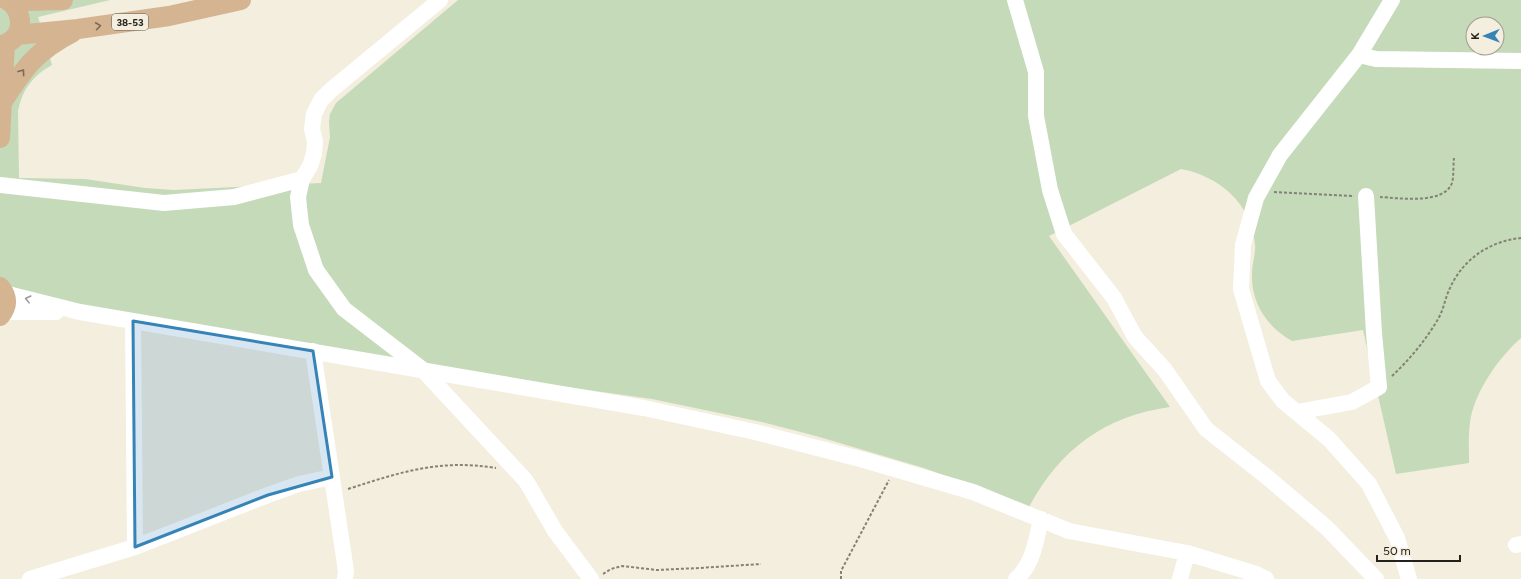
<svg xmlns="http://www.w3.org/2000/svg" width="1521" height="579" viewBox="0 0 1521 579" font-family="Figtree,sans-serif">
<style>
.green{fill:#c4dab8;fill-rule:evenodd}
.lines{fill:none;stroke-linecap:round;stroke-linejoin:round}
.path{stroke:#858177;stroke-width:2;stroke-dasharray:3 2;stroke-linecap:butt}
.minor{stroke:#fff;stroke-width:16}
.major{stroke:#d5b492;stroke-width:20}
.oneway{stroke:#7c6a56}
.oneway2{stroke:#9c9b98}
.marked{fill:#3684b7;fill-opacity:0.2;stroke:#3684b7;stroke-width:3;stroke-linejoin:round}
.labels{text-anchor:middle;stroke-width:3;stroke-linejoin:round;paint-order:stroke}
.shield{fill:#f3eede;stroke:#615e56;stroke-width:1}
.shield-label{font-size:10px;font-weight:bold;fill:#23211b}
</style>
<rect width="100%" height="100%" fill="#f3eede"/>
<path class="green" d="M0 0H110L38 17 52 65C33 75 22 90 18 111L19 178 85 179 145 188 174 190 321 183 330 137 329 122 330 114 336 103 458 0H1521V338C1499 357 1473 394 1470 423 1468 436 1469 450 1469 463L1396 474 1363 330 1292 341C1267 327 1251 303 1252 274 1252 263 1256 254 1255 244 1251 203 1219 176 1181 169L1049 236 1170 407C1105 416 1060 449 1029 507L924 468 816 436 762 422 652 399 0 307ZM1473 24H1497V48H1473Z"/>
<g class="lines">
<path class="path" d="M1274 192 1354 196
M1380 197C1398 198 1444 205 1452 183 1454 176 1453 166 1454 158
M1392 376C1409 360 1426 340 1438 319 1444 309 1445 298 1450 288 1463 259 1490 241 1521 238
M348 489C401 472 439 459 496 468
M603 574 611 569 622 566 657 570 699 568 761 564
M841 579V571L889 480"/>
<path class="minor" d="M440 0 331 90 321 100 314 114 312 129 315 141 314 154 310 166 302 179 298 197 301 225 316 270 344 309 422 369 526 481 555 531 591 579
M1015 0 1036 72V116L1050 190 1064 234 1114 298 1135 337 1165 370 1206 429 1267 477 1327 528 1376 579
M1392 0 1359 55 1280 155 1256 198 1243 245 1241 289 1268 381 1283 401 1329 439 1369 484 1397 538 1409 579
M1359 55 1376 59 1521 61
M0 185 164 203 234 197 302 179
M4 293 80 312 644 408 755 432 864 460 973 492 1069 531 1187 553 1256 574 1266 579
M4 312H56
M313 351 346 571 345 579
M1297 412 1352 402 1379 387 1374 333 1366 196
M1516 545 1521 544
M135 547 268 495 299 484 332 477
M30 579 135 547 133 321
M1016 579C1033 565 1036 540 1041 519
M1180 579 1187 553"/>
<path class="major" d="M7 0C22 9 26 32 9 42
M8 0 25 1 63 0
M17 35 78 29 169 16 241 0
M1 104C24 69 34 52 73 32
M0 138 5 44
M0 287C8 297 8 306 0 316"/>
</g>
<defs><path id="oneway-chevron" d="M-2-3.5L2.5 0L-2 3.5" fill="none" stroke-width="1.6" stroke-linecap="round" stroke-linejoin="round"/></defs>
<g class="oneway">
<use href="#oneway-chevron" transform="translate(98 26) rotate(-8)"/>
<use href="#oneway-chevron" transform="translate(22 72) rotate(-54)"/>
</g>
<use class="oneway2" href="#oneway-chevron" transform="translate(28 299) rotate(-166)"/>
<path class="marked" d="M133 321 313 351 332 477 268 495 135 547Z"/>
<g class="labels">
<rect class="shield" x="112" y="14" width="36" height="16" rx="3"/>
<g class="shield-label">
<text x="130" y="26">38-53</text>
</g>
</g>
<g transform="translate(1485 36) rotate(269)"><circle r="19" fill="#f3eede" stroke="#a09c90"/>
<path d="M0-3L7 15L0 10L-7 15Z" fill="#3684b7"/>
<text y="-6" font-size="11" font-weight="bold" text-anchor="middle" fill="#23211b">K</text>
</g>
<path d="M1377 555v6h83v-6" fill="none" stroke="#23211b" stroke-width="2"/>
<text x="1383" y="555" font-size="12" fill="#23211b" stroke="#f3eede" stroke-width="3" paint-order="stroke">50 m</text>
</svg>
